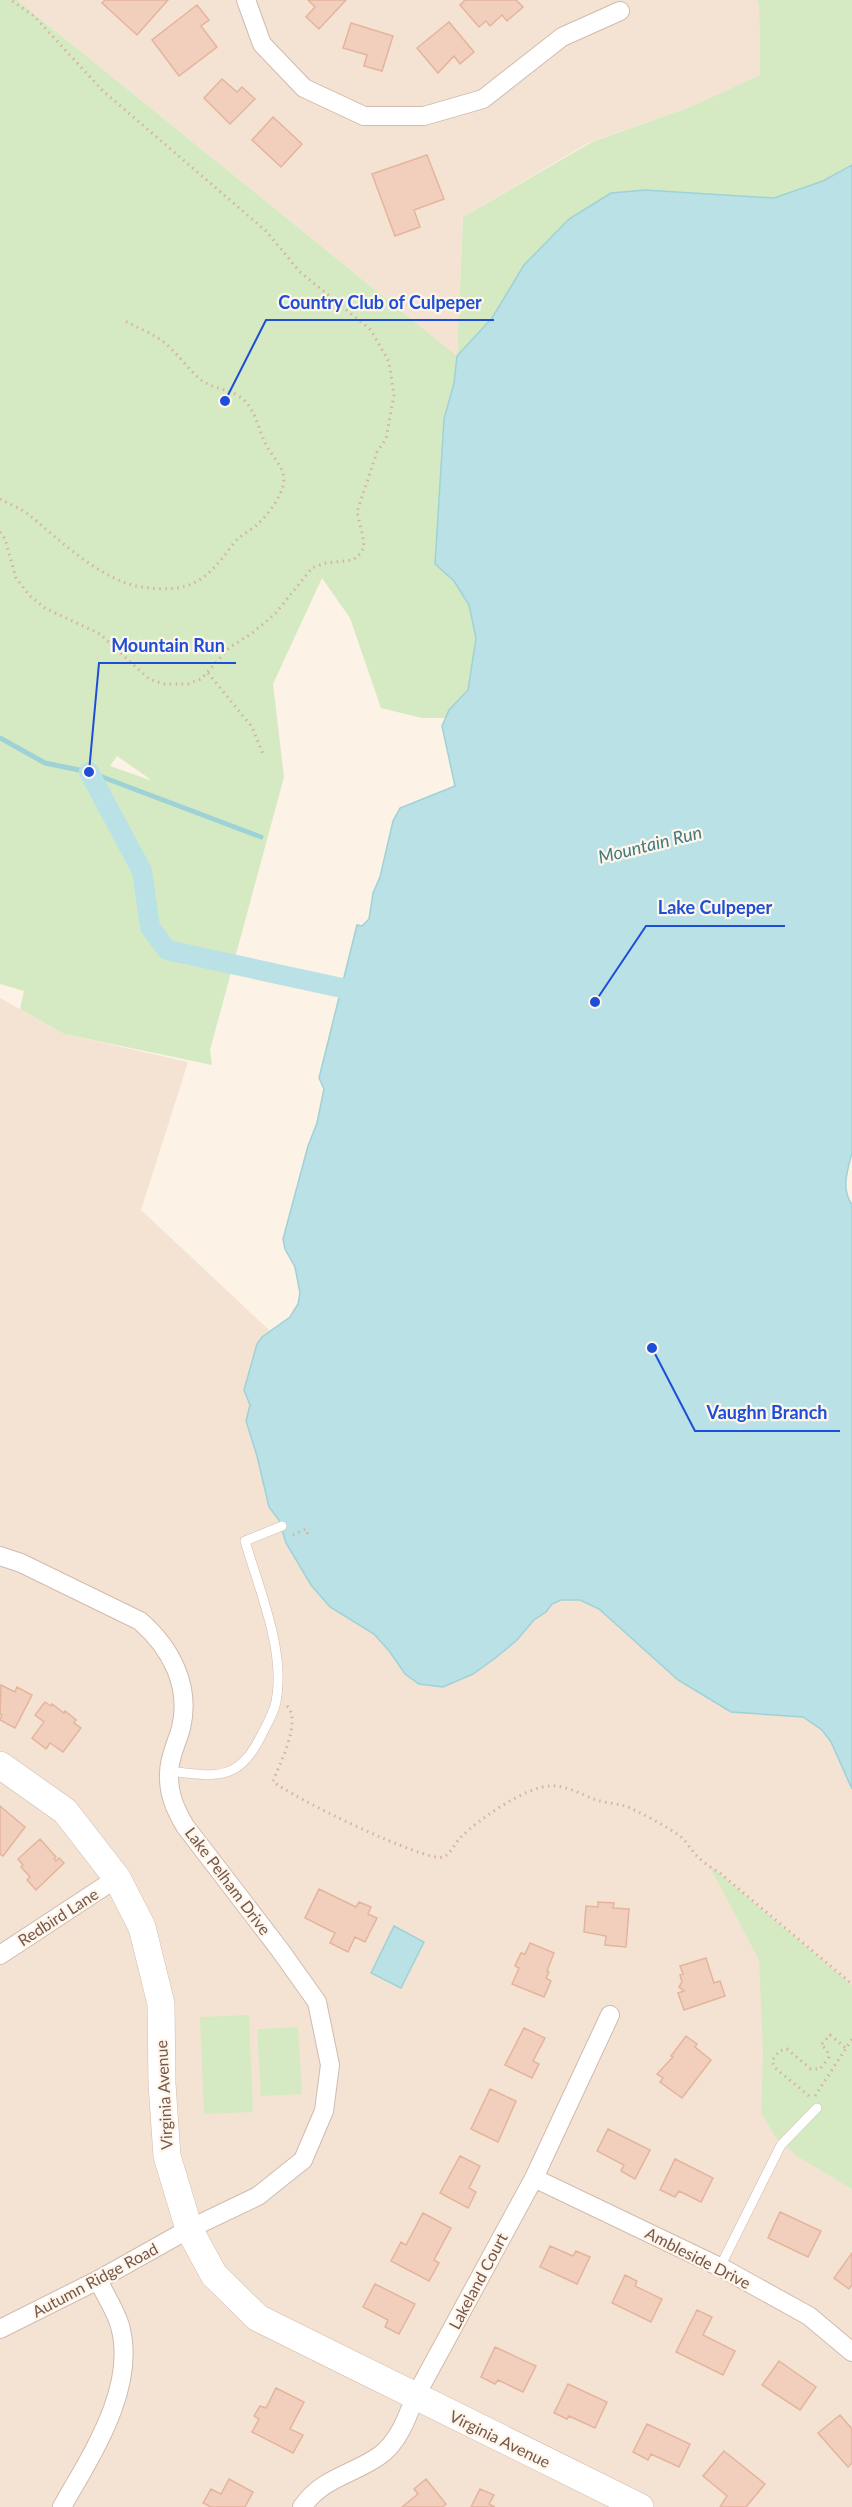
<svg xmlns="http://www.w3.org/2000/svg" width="852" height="2507" viewBox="0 0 852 2507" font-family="Lato,sans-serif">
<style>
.residential{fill:#f4e3d3}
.green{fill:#d5eac3;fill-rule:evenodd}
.water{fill:#b9e1e6;stroke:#9fd2d7;stroke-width:1.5}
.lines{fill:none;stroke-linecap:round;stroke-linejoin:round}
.stream{stroke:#9fd2d7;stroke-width:5}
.canal{stroke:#b9e1e6;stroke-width:20}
.building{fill:#f1cfbc;stroke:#e4b49d;stroke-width:1.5}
.lane-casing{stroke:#d0bbae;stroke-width:10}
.street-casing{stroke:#d0bbae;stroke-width:20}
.secondary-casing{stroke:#d3bbab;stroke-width:28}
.path{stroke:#d6b29f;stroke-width:3;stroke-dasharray:1.5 4.5;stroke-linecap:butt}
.lane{stroke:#fff;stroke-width:9}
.street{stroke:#fff;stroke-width:18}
.secondary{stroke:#fff;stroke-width:27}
.labels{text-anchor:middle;stroke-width:4.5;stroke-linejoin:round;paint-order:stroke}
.street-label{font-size:16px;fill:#75574a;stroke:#fff6eb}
.water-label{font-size:18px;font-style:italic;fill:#417a81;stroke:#fff6eb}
.leader{fill:none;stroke:#1d4ed8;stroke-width:2}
.callout-dot{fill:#1d4ed8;stroke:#fff6eb;stroke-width:2}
.callout-label{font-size:18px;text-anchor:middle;font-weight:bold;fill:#1d4ed8;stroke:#fff6eb;stroke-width:4.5;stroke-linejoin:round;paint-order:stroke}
</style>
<rect width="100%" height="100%" fill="#fcf2e5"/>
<path class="residential" d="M17 0H756L759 5 760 75 690 107 588 143 463 217 457 356Z
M0 998 64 1034 188 1062 141 1210 333 1390 852 1663V2507H0Z"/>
<path class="green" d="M0 0H17L457 356 463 217 592 142 690 107 760 75 759 5 756 0H852V186L774 198 645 190 611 193 569 219 524 265 492 318 457 356 454 383 444 419 435 564 454 581 469 605 476 638 468 690 445 718H422L381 708 350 618 322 578 273 684 284 777 210 1050 212 1065 64 1034 20 1009 24 991 0 984ZM117 756 150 779V780L110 766Z
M709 1865 852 1985V2189L797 2156 776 2138 761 2112 763 2053 759 1960Z
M249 2015 253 2112 204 2114 200 2017Z
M298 2027 302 2094 261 2096 257 2029Z"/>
<path class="water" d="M852 165V1153C847 1172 841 1188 852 1205V1789L831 1742 822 1730 803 1717 731 1712 678 1680 599 1609 580 1600H561L552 1604 546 1612 534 1620 516 1641 494 1659 473 1674 443 1687 419 1684 405 1674 390 1652 374 1634 330 1607 311 1585 286 1543 279 1520 269 1507 257 1456 246 1421 250 1405 244 1390 257 1344 262 1337 290 1317 298 1304 300 1293 295 1267 285 1249 283 1239 308 1146 317 1123 324 1089 319 1078 357 925 362 926 369 919 373 893 380 877 393 821 400 808 455 786 442 726 449 710 468 690 476 638 469 605 454 581 435 564 444 419 454 383 457 356 492 318 524 265 569 219 611 193 645 190 774 198 823 181Z
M394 1926 424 1942 401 1988 371 1973Z"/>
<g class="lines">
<path class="stream" d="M0 738 45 763 89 772 261 837"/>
<path class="canal" d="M89 772 142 871 150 927 167 950 365 993"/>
</g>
<path class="building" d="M105 0H168L137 35 102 3Z
M308 0H346L319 29 306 17 315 7Z
M465 0H516L523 7 507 21 502 15 490 26 486 21 479 27 460 5Z
M197 5 209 20 201 26 217 47 179 76 152 40Z
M449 22 474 52 460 64 454 56 438 73 417 48Z
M351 23 393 36 382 71 364 66 367 55 343 48Z
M222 79 237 92 242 87 255 99 230 124 204 98Z
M273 117 302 144 281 167 252 140Z
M427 155 444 199 414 210 420 227 395 236 372 174Z
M1 1685 15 1692 17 1687 32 1695 15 1728 0 1720 2 1715 0 1714Z
M45 1702 51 1706 52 1704 64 1713 65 1711 76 1720 74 1723 81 1728 63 1752 50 1743 46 1749 32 1738 44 1722 35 1715Z
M0 1806 25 1827 3 1856 0 1854Z
M40 1839 56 1857 54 1859 56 1861 59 1858 64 1863 36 1890 27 1880 30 1877 21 1867 23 1865 18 1859Z
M319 1889 356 1907 359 1902 371 1907 368 1914 377 1918 365 1942 355 1937 348 1952 330 1943 335 1933 305 1918Z
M598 1902 614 1903 613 1908 629 1909 626 1947 605 1945 606 1936 584 1932 586 1906 598 1907Z
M530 1943 554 1953 547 1971 549 1972 546 1978 551 1981 544 1997 512 1984 519 1968 515 1966 521 1953 525 1954Z
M706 1958 714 1983 720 1981 725 1996 684 2010 678 1993 684 1991 679 1987 682 1982 680 1975 683 1974 680 1966Z
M524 2028 545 2038 533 2061 539 2064 532 2078 505 2065Z
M686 2036 697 2044 695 2047 711 2060 682 2098 660 2082 663 2078 657 2074 673 2057 671 2056Z
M490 2089 516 2101 498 2142 471 2129Z
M608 2129 650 2150 635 2179 621 2171 624 2165 597 2151Z
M460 2156 480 2166 469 2188 476 2192 468 2208 440 2193Z
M675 2159 713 2178 701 2202 679 2191 675 2197 660 2190Z
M780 2212 821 2231 808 2257 768 2238Z
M423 2213 451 2228 434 2260 439 2263 429 2281 391 2261 401 2242 406 2245Z
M550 2246 573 2256 576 2251 590 2257 577 2284 540 2267Z
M852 2253V2285L849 2289 834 2278Z
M625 2275 637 2281 635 2286 662 2299 651 2322 612 2303Z
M375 2284 415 2304 399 2334 385 2327 388 2320 363 2307Z
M697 2310 712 2317 703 2335 735 2351 723 2375 676 2352Z
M495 2347 536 2366 523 2392 498 2380 495 2384 481 2377Z
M779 2361 816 2387 800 2410 762 2385Z
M568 2384 607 2402 595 2428 569 2416 567 2419 554 2413Z
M276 2388 304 2402 290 2429 303 2435 293 2453 252 2432 259 2419 254 2416 260 2406 266 2408Z
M840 2415 852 2429V2463L848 2467 818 2433Z
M647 2424 690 2444 679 2467 651 2454 648 2460 633 2452Z
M724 2451 765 2484 746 2507H720L727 2496 703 2476Z
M229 2479 253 2492 245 2507H211L203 2503 211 2489 221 2494Z
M426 2479 446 2504 443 2507H402L418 2494 414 2489Z
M480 2489 494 2495 489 2504 495 2507H471Z"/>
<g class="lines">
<defs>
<path id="lane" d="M169 1771C219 1777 239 1782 263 1732 268 1722 274 1712 276 1702 286 1652 259 1589 245 1541L282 1526
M720 2267 781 2145 817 2108"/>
<path id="street" d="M246 0 262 44 304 88 364 116H424L483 99 562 37 620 11
M0 1556 21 1563 140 1621C171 1648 191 1686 181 1728 177 1743 169 1757 169 1773 168 1793 175 1809 185 1826L280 1950 317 2002 330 2065 324 2111 303 2160 258 2196 189 2229 98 2280 0 2329
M0 1955 117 1878
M534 2178 724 2269 809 2316 852 2352
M62 2507C91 2455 137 2388 120 2326 116 2311 105 2295 98 2280
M302 2507C323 2477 352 2475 379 2456 398 2443 407 2418 415 2397L534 2178 610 2015"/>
<path id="secondary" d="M0 1765 65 1811 117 1878 142 1927 161 2004 162 2084 167 2156 189 2229 214 2275 258 2318 640 2507"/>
</defs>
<use href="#lane" class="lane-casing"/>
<use href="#street" class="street-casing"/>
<use href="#secondary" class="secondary-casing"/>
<path class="path" d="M0 499C9 504 20 508 28 514 58 539 103 582 142 587 191 594 206 581 233 544 240 535 250 531 258 524 268 514 279 500 283 486 287 471 276 461 269 450 259 434 258 415 245 401 232 388 213 390 200 379 188 369 178 354 165 343 154 334 138 328 125 321
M0 532 5 539 16 578 30 596 45 608 100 634 149 679 164 684H188L201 679 230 647 251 634 275 614 312 568 326 563 353 560 361 553 364 547 363 537 357 512 377 452 386 439 394 395 389 362 371 330 300 272 266 231 103 91 34 16 11 0
M208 673 252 727 263 754
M293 1535 306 1529 309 1537
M287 1706C302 1721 280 1763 273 1781 288 1796 427 1863 443 1857 452 1853 454 1844 461 1837 478 1820 526 1786 551 1786 565 1785 581 1794 594 1799 604 1803 615 1803 625 1806 637 1810 673 1830 681 1837 688 1843 692 1852 699 1858 705 1864 714 1869 721 1874L852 1984
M809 2096 774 2067 772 2061 779 2051 787 2049 811 2069H820L829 2057 827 2050 821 2045 830 2035 846 2048
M815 2096 852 2039"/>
<use href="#lane" class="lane"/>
<use href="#street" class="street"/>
<use href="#secondary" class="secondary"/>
</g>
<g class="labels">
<g class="street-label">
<text transform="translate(228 1881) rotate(53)" y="6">Lake Pelham Drive</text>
<text transform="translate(58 1917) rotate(-33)" y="6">Redbird Lane</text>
<text transform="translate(164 2095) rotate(-93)" y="6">Virginia Avenue</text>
<text transform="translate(698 2258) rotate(27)" y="6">Ambleside Drive</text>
<text transform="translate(95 2280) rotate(-28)" y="6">Autumn Ridge Road</text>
<text transform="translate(478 2281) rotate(-62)" y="6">Lakeland Court</text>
<text transform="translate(500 2439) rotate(26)" y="6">Virginia Avenue</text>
</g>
<g class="water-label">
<text transform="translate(650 845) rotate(-14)" y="6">Mountain Run</text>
</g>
</g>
<path class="leader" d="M225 401L266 320H494M89 772L99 663H236M595 1002L646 926H785M652 1348L695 1431H840"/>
<g class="callout-dot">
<circle cx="225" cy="401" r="6"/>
<circle cx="89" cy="772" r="6"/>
<circle cx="595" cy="1002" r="6"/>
<circle cx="652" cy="1348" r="6"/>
</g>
<g class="callout-label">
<text x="380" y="309">Country Club of Culpeper</text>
<text x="168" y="652">Mountain Run</text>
<text x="715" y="914">Lake Culpeper</text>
<text x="767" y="1419">Vaughn Branch</text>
</g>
</svg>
